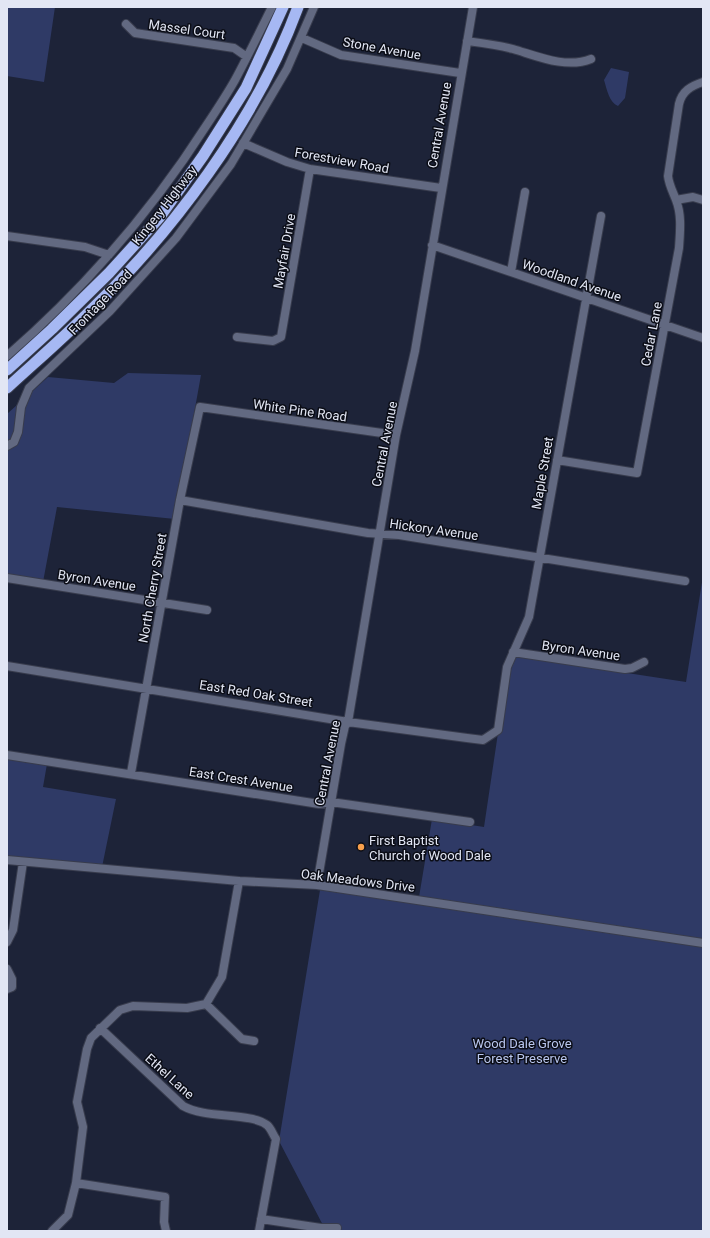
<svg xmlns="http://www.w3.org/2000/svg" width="710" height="1238" viewBox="0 0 710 1238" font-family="Roboto,sans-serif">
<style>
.green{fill:#2f3a66}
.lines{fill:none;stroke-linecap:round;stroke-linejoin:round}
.minor-casing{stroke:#383c4d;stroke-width:10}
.highway-casing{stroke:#383c4d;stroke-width:13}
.minor{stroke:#626981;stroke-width:8}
.highway{stroke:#a6b8f3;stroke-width:11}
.poi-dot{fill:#f9a04c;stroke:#0b0d16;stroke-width:1.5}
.labels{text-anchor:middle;stroke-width:3;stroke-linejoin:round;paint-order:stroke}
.street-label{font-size:13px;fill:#e2e6f4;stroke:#0b0d16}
.poi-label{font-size:13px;fill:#e2e6f4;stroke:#0b0d16;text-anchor:start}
.park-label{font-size:13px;fill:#b9c6ee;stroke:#0b0d16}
</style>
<rect width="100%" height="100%" fill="#1d2338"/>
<path class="green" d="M7 7H55L44 82 7 76Z
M611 68 629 72 625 98 618 106C609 102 607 90 604 80Z
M128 373 201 375 175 519 57 507 43 582 7 576V414L48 377 114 383Z
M703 576V1231H326L279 1141 320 890 418 903 432 819 484 827 498 733 510 670 516 656 686 682Z
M7 757 47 764 43 787 116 799 102 867 7 857Z"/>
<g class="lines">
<defs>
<path id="minor" d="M126 24 135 33 234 48 247 57
M302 38 341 55 460 73
M467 41C482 43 498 45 513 49 537 56 566 69 591 59
M243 143 287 162 310 169 441 188
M676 200 693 197 703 200
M7 236 85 247 109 255
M432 245 703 338
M511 272 525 192
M237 337 273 341 281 337 310 169
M7 356C84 289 151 212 206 126 216 111 226 96 235 80 248 56 260 31 272 7
M7 446 14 442 18 432 21 407 29 388 110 311 176 238 231 164 287 69 314 7
M557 460 637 473 679 248C680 232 682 215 676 200 673 192 669 185 668 176L679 104C682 91 691 86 703 82
M180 500 368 533 399 535 685 581
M7 578 207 610
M513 652 625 669 632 668 644 662
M7 666 348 722 467 738 483 740 498 730 507 667 529 617 601 216
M7 755 319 804 331 802 470 822
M131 773 180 500 200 407 396 435
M7 860 239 881 317 885 703 943
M317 885 341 744 345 726 348 722 396 435 415 351 473 7
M7 942 13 930 23 862
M7 969 12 979V987L7 989
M206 1004 242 1039 254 1041
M100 1028 183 1106C206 1119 250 1112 267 1125 271 1128 273 1135 276 1139L259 1231
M76 1183 165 1197 164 1222 166 1231
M261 1219 321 1228H337
M52 1231 68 1215 76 1183 83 1127 77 1102 87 1049 91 1038 120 1010 133 1006 187 1008 206 1004 222 977 239 881"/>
<path id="highway" d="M7 370 52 329 109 273 159 218 203 156 246 88 283 7
M7 388C33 364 60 341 85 316 172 233 256 121 298 7"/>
</defs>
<use href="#minor" class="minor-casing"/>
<use href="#highway" class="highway-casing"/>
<use href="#minor" class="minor"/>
<use href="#highway" class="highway"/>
</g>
<circle class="poi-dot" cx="361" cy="847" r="4"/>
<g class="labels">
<g class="street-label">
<text transform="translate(187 29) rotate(8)" y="5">Massel Court</text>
<text transform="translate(382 48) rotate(10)" y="5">Stone Avenue</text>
<text transform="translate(439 125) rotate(-80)" y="5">Central Avenue</text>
<text transform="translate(342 160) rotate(10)" y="5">Forestview Road</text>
<text transform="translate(164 205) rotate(-52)" y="5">Kingery Highway</text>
<text transform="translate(284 251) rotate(-80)" y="5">Mayfair Drive</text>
<text transform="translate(572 280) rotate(19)" y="5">Woodland Avenue</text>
<text transform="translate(100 302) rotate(-46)" y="5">Frontage Road</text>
<text transform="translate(651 334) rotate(-79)" y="5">Cedar Lane</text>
<text transform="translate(300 410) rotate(8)" y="5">White Pine Road</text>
<text transform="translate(384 444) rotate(-79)" y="5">Central Avenue</text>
<text transform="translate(542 473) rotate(-80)" y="5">Maple Street</text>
<text transform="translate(434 529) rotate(8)" y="5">Hickory Avenue</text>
<text transform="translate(97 580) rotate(9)" y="5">Byron Avenue</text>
<text transform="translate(152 588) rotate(-80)" y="5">North Cherry Street</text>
<text transform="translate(581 650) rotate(8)" y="5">Byron Avenue</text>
<text transform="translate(256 693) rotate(9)" y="5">East Red Oak Street</text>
<text transform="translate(327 763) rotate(-79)" y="5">Central Avenue</text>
<text transform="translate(241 779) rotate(9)" y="5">East Crest Avenue</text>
<text transform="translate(358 880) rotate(7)" y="5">Oak Meadows Drive</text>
<text transform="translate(170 1076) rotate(42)" y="5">Ethel Lane</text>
</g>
<g class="poi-label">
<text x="369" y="845">First Baptist<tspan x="369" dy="15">Church of Wood Dale</tspan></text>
</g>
<g class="park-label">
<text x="522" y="1048">Wood Dale Grove<tspan x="522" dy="15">Forest Preserve</tspan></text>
</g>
</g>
<rect width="710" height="1238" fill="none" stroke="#e2e6f4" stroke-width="16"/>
</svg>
